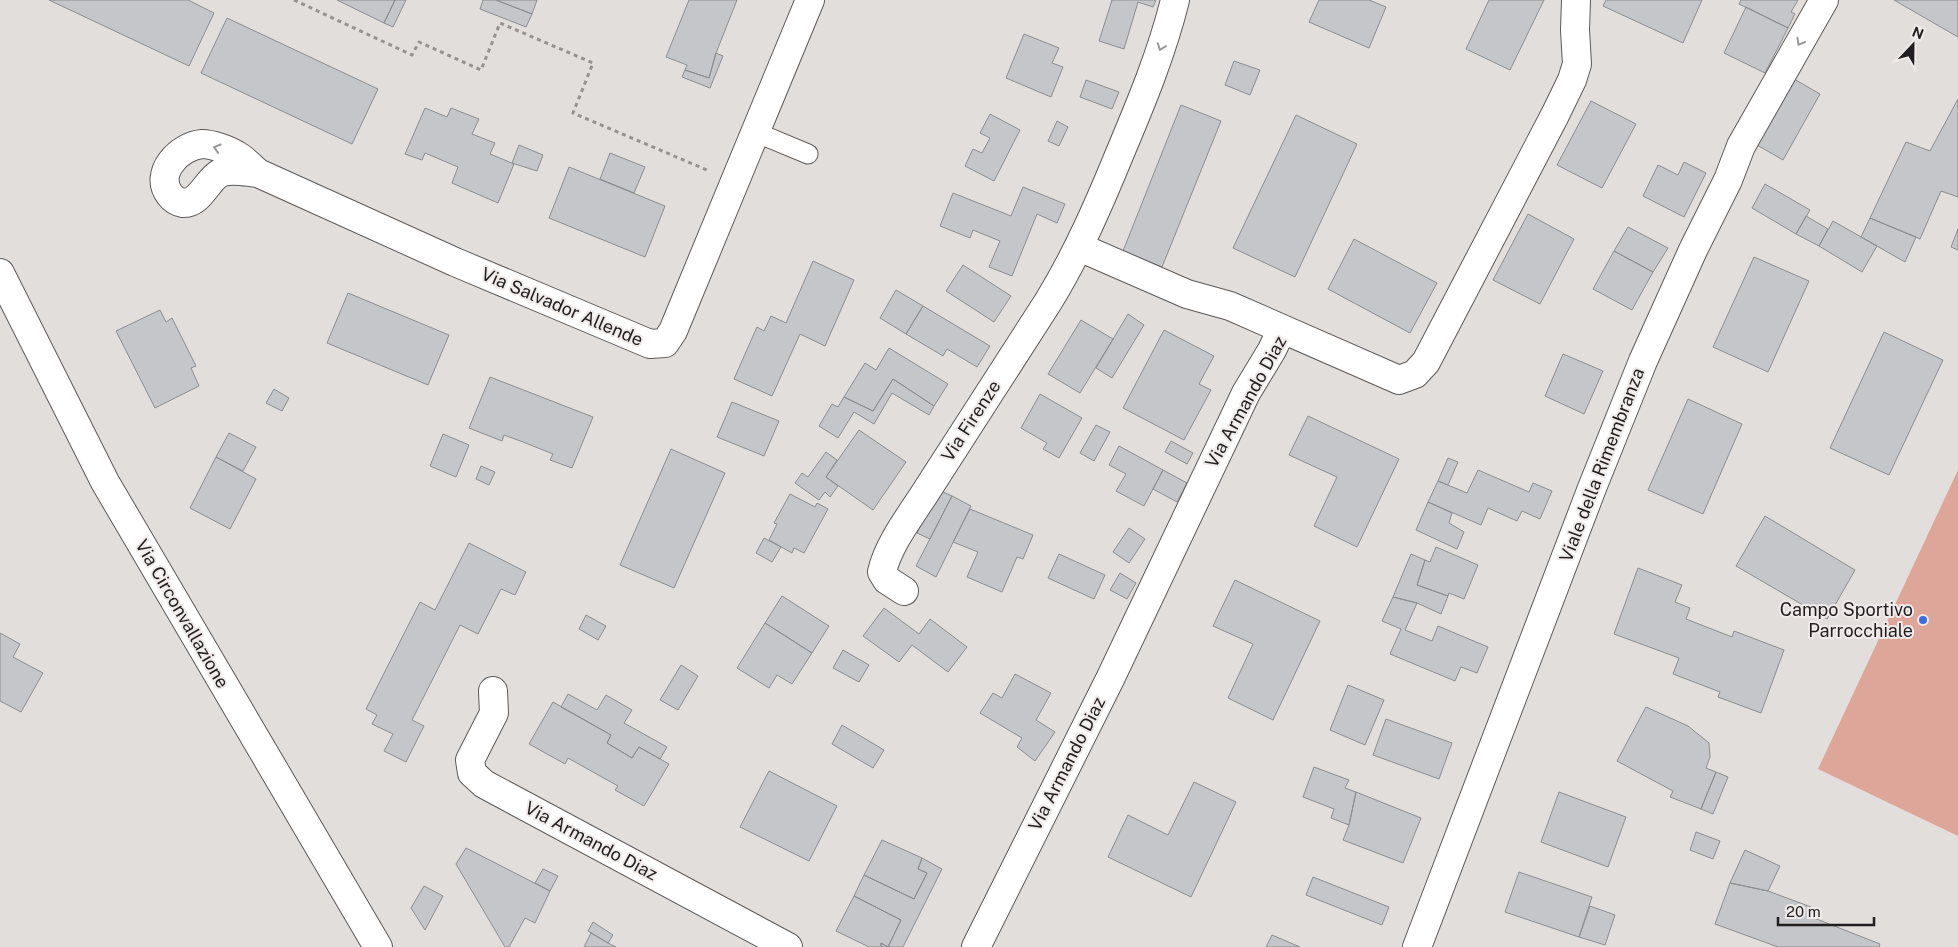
<svg xmlns="http://www.w3.org/2000/svg" width="1958" height="947" viewBox="0 0 1958 947" font-family="'Public Sans',sans-serif">
<style>
.green{fill:#dda698}
.building{fill:#c5c6ca;stroke:#8b8d90}
.lines{fill:none;stroke-linecap:round;stroke-linejoin:round}
.service-casing{stroke:#5e5a59;stroke-width:21}
.minor-casing{stroke:#5e5a59;stroke-width:30}
.secondary-casing{stroke:#5e5a59;stroke-width:30}
.path{stroke:#959291;stroke-width:3;stroke-dasharray:4 4;stroke-linecap:butt}
.service{stroke:#fff;stroke-width:19}
.minor{stroke:#fff;stroke-width:28}
.secondary{stroke:#fff;stroke-width:28}
.oneway{stroke:#9b9a9a}
.poi-dot{fill:#3e6cdd;stroke:#f0ebea;stroke-width:2}
.labels{text-anchor:middle;stroke-width:4;stroke-linejoin:round;paint-order:stroke}
.street-label{font-size:18px;fill:#201e1e;stroke:#f0ebea}
.poi-label{font-size:18px;fill:#201e1e;stroke:#f0ebea;text-anchor:end}
</style>
<rect width="100%" height="100%" fill="#e2dedc"/>
<path class="green" d="M1958 470V836L1818 769Z"/>
<path class="building" d="M49 0H188L214 13 189 66Z
M337 0H395L384 23Z
M395 0H406L393 27 384 23Z
M483 0H496L532 14 526 27 480 9Z
M496 0H537L532 14Z
M689 0H737L716 53 709 78 685 70 687 65 666 57Z
M1112 0H1156L1153 7 1138 2 1124 49 1099 41Z
M1319 0H1369L1386 7 1369 48 1309 22Z
M1489 0H1544L1510 70 1466 49Z
M1606 0H1702L1683 43 1603 6Z
M1741 0H1798L1791 12 1795 14 1788 28 1739 4Z
M1894 0H1958V37Z
M1746 7 1788 28 1765 73 1724 53Z
M227 18 378 89 352 144 201 73Z
M1024 34 1059 48 1052 63 1063 67 1051 97 1006 78Z
M716 53 723 56 710 88 682 77 685 70 709 78Z
M1234 61 1260 70 1250 95 1225 85Z
M1794 79 1820 94 1783 160 1757 145Z
M1086 80 1119 92 1112 109 1080 97Z
M1958 99V197L1941 191 1920 239 1870 218 1906 142 1930 151Z
M1591 101 1636 124 1602 188 1557 165Z
M1181 105 1221 121 1162 267 1123 251Z
M425 108 447 117 451 108 479 119 472 134 495 143 490 154 514 164 498 203 452 183 458 167 425 153 422 160 405 154Z
M990 114 1020 130 994 181 965 166 973 149 982 153 990 138 980 133Z
M1296 115 1357 144 1295 277 1233 248Z
M1057 121 1068 127 1059 146 1048 141Z
M519 145 543 155 537 171 512 163Z
M610 153 645 167 634 193 600 179Z
M1684 162 1706 173 1684 217 1643 196 1658 165 1678 175Z
M569 167 665 206 645 257 549 218Z
M1765 184 1810 210 1796 234 1752 208Z
M1023 187 1065 204 1057 223 1037 214 1012 276 989 267 1000 241 973 230 970 238 940 226 953 193 1011 216Z
M1528 214 1574 239 1540 304 1493 280Z
M1806 216 1828 229 1819 246 1796 234Z
M1870 218 1916 237 1905 262 1861 237Z
M1833 221 1877 246 1862 272 1819 246Z
M1628 227 1668 248 1653 272 1614 251Z
M1958 229V250L1951 247Z
M1354 239 1437 283 1410 333 1328 289Z
M1614 251 1653 272 1632 310 1593 289Z
M1754 257 1809 281 1768 372 1713 347Z
M813 261 854 280 825 346 800 334 772 396 734 379 757 327 764 331 771 316 786 323Z
M963 265 1011 296 994 322 946 291Z
M896 290 923 306 906 334 880 318Z
M348 293 449 335 428 385 327 343Z
M923 306 990 346 977 367 947 349 943 356 906 334Z
M160 310 166 322 172 318 196 366 191 368 199 386 155 408 116 331Z
M1128 314 1144 325 1112 378 1096 368Z
M1081 320 1113 339 1080 393 1048 374Z
M1164 330 1214 356 1199 384 1211 390 1184 440 1123 408Z
M1884 332 1943 360 1889 475 1830 448Z
M889 348 948 384 934 406 893 379 873 411 844 397 865 363 876 370Z
M1563 354 1603 371 1584 414 1545 396Z
M490 377 593 417 572 468 550 460 553 454 523 442 504 435 502 441 469 428Z
M893 379 934 406 929 415 892 393 874 424 854 412 838 438 819 426 832 404 838 407 844 397 873 411Z
M274 389 289 398 282 411 266 403Z
M1040 394 1082 418 1059 458 1043 449 1047 443 1021 428Z
M1688 399 1742 424 1703 514 1648 490Z
M732 402 779 421 764 456 717 437Z
M1308 416 1399 459 1357 547 1314 526 1337 477 1289 455Z
M1096 425 1110 432 1094 461 1080 453Z
M859 430 906 462 873 510 826 477Z
M229 433 256 447 243 471 216 457Z
M443 434 469 445 456 477 430 466Z
M1171 441 1193 453 1187 464 1165 452Z
M1119 446 1163 470 1144 506 1116 491 1126 474 1109 465Z
M671 449 725 473 674 588 620 565Z
M826 452 837 460 826 477 838 486 830 497 825 492 819 500 795 483 802 473 808 477Z
M216 457 256 479 230 529 190 508Z
M1448 458 1458 462 1448 485 1438 481Z
M481 466 495 472 489 485 476 479Z
M1163 470 1187 483 1177 502 1153 489Z
M1478 470 1529 492 1533 483 1552 491 1540 519 1522 511 1517 521 1488 508 1481 525 1428 502 1438 481 1467 493Z
M939 490 952 496 930 539 917 533Z
M790 494 815 507 817 503 828 509 804 553 794 548 792 553 769 540 777 524 774 523Z
M952 496 971 506 936 577 916 566Z
M1428 502 1452 513 1449 523 1464 532 1457 549 1416 530Z
M970 509 1033 535 1023 559 1017 557 1002 592 967 577 978 552 953 542Z
M1765 516 1855 570 1827 619 1736 566Z
M1129 528 1145 539 1129 563 1113 552Z
M764 538 781 547 772 562 756 553Z
M469 543 526 572 515 595 501 589 478 634 460 625 412 720 424 726 406 762 384 751 393 734 372 724 377 715 366 709 420 602 435 610Z
M1436 547 1478 565 1464 599 1449 593 1448 596 1417 585 1425 560 1430 562Z
M1059 554 1105 575 1094 599 1048 578Z
M1411 554 1425 560 1417 585 1448 596 1441 614 1417 603 1393 597Z
M1638 568 1682 585 1675 602 1690 608 1686 619 1732 637 1734 631 1784 650 1761 713 1718 697 1720 692 1673 674 1679 658 1614 634Z
M1120 573 1136 583 1127 599 1110 590Z
M1235 580 1320 621 1273 720 1228 698 1253 644 1213 626Z
M782 596 829 626 812 653 765 623Z
M1393 597 1417 603 1405 630 1432 641 1438 626 1488 647 1477 673 1461 667 1455 681 1390 654 1401 629 1382 621Z
M884 608 919 634 930 619 967 647 948 672 912 645 899 662 863 636Z
M586 615 606 626 598 640 579 629Z
M765 623 812 653 792 684 777 675 769 688 737 668Z
M0 633 20 644 13 657 43 673 21 712 0 701Z
M843 650 869 665 859 682 833 668Z
M681 665 698 676 678 710 660 700Z
M1015 674 1051 693 1036 720 1055 732 1035 761 1017 747 1022 738 980 713 993 693 1002 698Z
M1348 685 1384 700 1365 745 1330 730Z
M568 694 597 710 606 695 632 710 624 723 667 747 660 759 639 747 632 758 607 743 611 735 561 707Z
M553 702 611 735 607 743 632 758 639 747 669 764 644 806 615 790 618 786 568 758 565 764 529 744Z
M1646 707 1688 726 1709 743 1710 757 1706 768 1716 772 1701 809 1670 797 1673 791 1617 761Z
M1386 719 1452 743 1439 779 1373 755Z
M842 725 884 750 873 768 832 744Z
M1314 767 1349 780 1345 788 1356 792 1349 825 1331 818 1334 809 1303 797Z
M769 771 837 806 809 861 740 827Z
M1716 772 1728 777 1713 814 1701 809Z
M1194 782 1236 802 1191 897 1108 857 1128 815 1168 835Z
M1356 792 1421 818 1403 863 1343 840 1349 825Z
M1559 792 1626 817 1608 867 1541 842Z
M1696 832 1720 841 1713 859 1690 850Z
M882 840 922 858 918 869 927 873 914 899 864 875Z
M466 848 550 891 535 923 525 918 509 947H505L456 864Z
M1745 850 1780 866 1768 891 1730 883Z
M922 858 942 869 903 947H881V943L888 947 901 920 854 896 864 875 914 899 927 873 918 869Z
M543 869 558 876 550 891 535 883Z
M1519 872 1592 897 1579 937 1505 912Z
M1313 877 1389 907 1382 925 1306 895Z
M1730 883 1768 891 1811 907 1809 916 1880 944 1879 947H1778L1715 924Z
M424 886 443 896 425 930 411 908Z
M854 896 901 920 888 947 881 943V947H869L836 931Z
M1590 906 1615 915 1605 945 1579 937Z
M593 922 613 935 608 943 588 931Z
M591 933 608 943 616 947H584Z
M1272 935 1300 947H1266Z"/>
<g class="lines">
<defs>
<path id="service" d="M755 132 808 154"/>
<path id="minor" d="M258 173C252 168 245 160 238 156 229 150 212 144 202 144 179 146 153 174 170 195 173 199 178 202 183 203 200 204 207 180 220 173 231 168 246 172 258 173L455 262 650 344 665 343 673 331 810 0
M1079 247 1187 294 1230 306 1399 380 1415 374 1426 362 1555 115 1572 80 1577 64 1575 30 1576 0
M904 591 887 580 882 572C888 544 912 514 927 490 967 427 1008 365 1048 302 1077 255 1099 204 1120 153 1141 103 1162 53 1175 0
M493 691 494 713 470 760 472 773 484 784 788 947
M976 947 1110 679 1246 393 1272 350 1282 329
M1417 947 1592 488 1643 361 1693 250 1728 180 1741 146 1824 0"/>
<path id="secondary" d="M0 273 105 482 378 947"/>
</defs>
<use href="#service" class="service-casing"/>
<use href="#minor" class="minor-casing"/>
<use href="#secondary" class="secondary-casing"/>
<path class="path" d="M294 0 412 55 419 42 481 70 500 23 593 63 573 113 707 170"/>
<use href="#service" class="service"/>
<use href="#minor" class="minor"/>
<use href="#secondary" class="secondary"/>
</g>
<defs><path id="oneway-chevron" d="M-2-3.5L2.5 0L-2 3.5" fill="none" stroke-width="1.6" stroke-linecap="round" stroke-linejoin="round" transform="scale(1.25)"/></defs>
<g class="oneway">
<use href="#oneway-chevron" transform="translate(1800 42) rotate(120)"/>
<use href="#oneway-chevron" transform="translate(1161 47) rotate(110)"/>
<use href="#oneway-chevron" transform="translate(217 148) rotate(-163)"/>
</g>
<circle class="poi-dot" cx="1923" cy="620" r="5"/>
<g class="labels">
<g class="street-label">
<text transform="translate(562 307) rotate(23)" y="6">Via Salvador Allende</text>
<text transform="translate(1246 402) rotate(-61)" y="6">Via Armando Diaz</text>
<text transform="translate(971 421) rotate(-57)" y="6">Via Firenze</text>
<text transform="translate(1602 465) rotate(-69)" y="6">Viale della Rimembranza</text>
<text transform="translate(182 614) rotate(60)" y="6">Via Circonvallazione</text>
<text transform="translate(1067 764) rotate(-63)" y="6">Via Armando Diaz</text>
<text transform="translate(591 841) rotate(28)" y="6">Via Armando Diaz</text>
</g>
<g class="poi-label">
<text x="1913" y="616">Campo Sportivo<tspan x="1913" dy="21">Parrocchiale</tspan></text>
</g>
</g>
<g transform="translate(1913 45) rotate(22)" stroke="#f0ebea" stroke-width="4" paint-order="stroke">
<path d="M0-4L9 19L0 12L-9 19Z" fill="#201e1e"/>
<text y="-8" font-size="14" font-weight="bold" text-anchor="middle" fill="#201e1e">N</text>
</g>
<path d="M1778 917v8h96v-8" fill="none" stroke="#201e1e" stroke-width="2.5"/>
<text x="1786" y="917" font-size="15" fill="#201e1e" stroke="#f0ebea" stroke-width="4" paint-order="stroke">20 m</text>
</svg>
